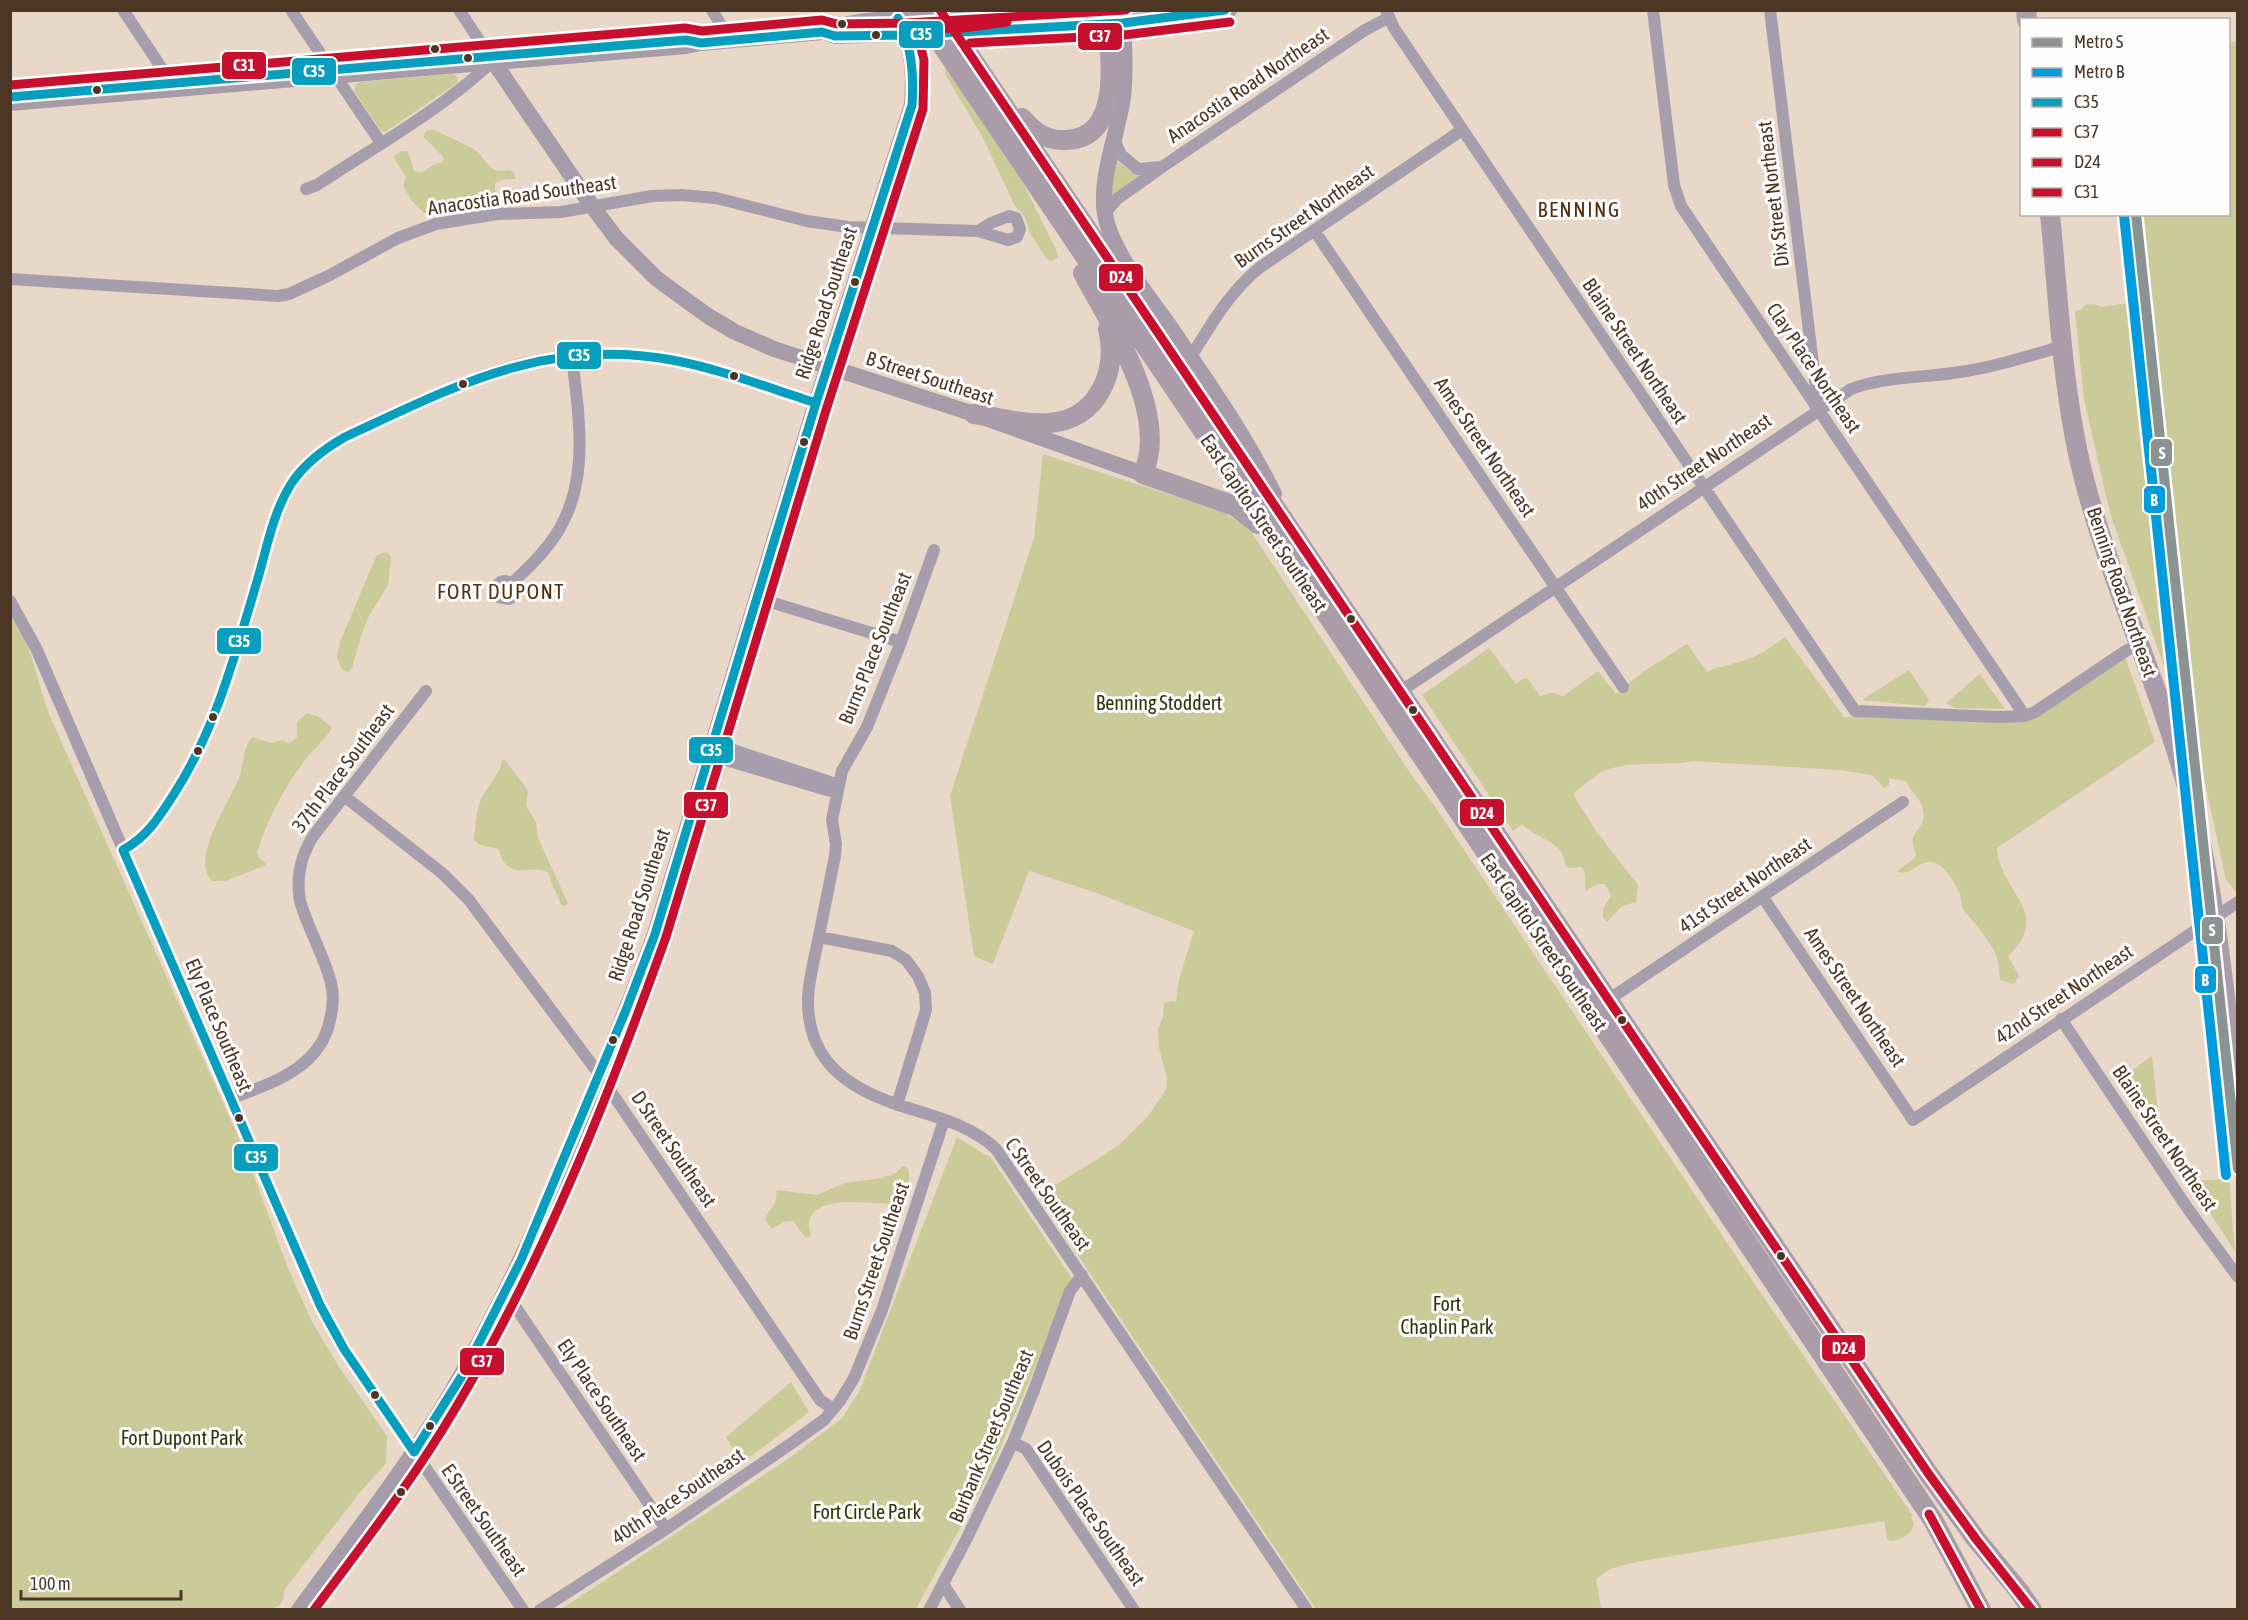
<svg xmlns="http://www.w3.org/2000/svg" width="2248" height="1620" viewBox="0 0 2248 1620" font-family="'Asap Condensed',sans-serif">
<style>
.green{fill:#cacb98}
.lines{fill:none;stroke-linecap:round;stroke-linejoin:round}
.minor{stroke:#a69eac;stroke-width:12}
.secondary{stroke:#a69ba9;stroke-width:16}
.primary{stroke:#aa9ca8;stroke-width:20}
.secondary-bridge{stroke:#a69ba9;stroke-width:16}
.bus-1-casing{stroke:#fdfdfd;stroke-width:14}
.bus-2-casing{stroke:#fdfdfd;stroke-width:14}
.bus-3-casing{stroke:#fdfdfd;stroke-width:14}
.bus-4-casing{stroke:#fdfdfd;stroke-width:14}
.bus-1{stroke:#089ebd;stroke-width:9}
.bus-2{stroke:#c8102e;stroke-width:9}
.bus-3{stroke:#c8102e;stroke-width:9}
.bus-4{stroke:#c8102e;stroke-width:9}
.metro-1-casing{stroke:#fdfdfd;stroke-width:15}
.metro-2-casing{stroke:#fdfdfd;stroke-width:15}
.metro-1{stroke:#8a9391;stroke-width:10}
.metro-2{stroke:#009cde;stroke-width:10}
.bus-dot{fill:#4d3624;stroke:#fdfdfd;stroke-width:2}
.labels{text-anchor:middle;stroke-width:6;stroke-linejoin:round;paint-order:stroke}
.street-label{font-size:20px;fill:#4d3624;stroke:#fdfdfd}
.park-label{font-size:20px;fill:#2d3509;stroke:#fdfdfd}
.neighbourhood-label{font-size:21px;letter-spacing:1.5px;fill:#532f0e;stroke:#fdfdfd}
.line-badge{stroke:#fdfdfd;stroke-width:2}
.badge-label{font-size:16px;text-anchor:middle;font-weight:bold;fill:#fff}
</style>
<rect width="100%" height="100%" fill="#e9d7c8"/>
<path class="green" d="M2229 41 2238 42V890L2235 891 2226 880 2205 783 2110 513 2084 399 2075 311 2081 310 2085 305 2094 304 2101 307 2140 301 2132 215 2228 214Z
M947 67 1024 185 1057 252 1058 258 1051 261 1046 258 1030 233 1025 217 1015 206 982 136 945 74Z
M454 74 458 78 457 83 385 132 381 131 354 91 355 86 359 82Z
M429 130H434C447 136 460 142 472 148 488 157 485 175 510 170L514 173 516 179H504L495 183V193L498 198 513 204 507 206 424 213 411 200 403 186 406 176 396 162 394 156 401 151H408L414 171 421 173 435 164 443 162 444 158 424 137 425 132Z
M1116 160 1130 171 1145 174 1113 195 1111 193Z
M1043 454 1224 512 1250 530 1412 776 1434 805 1746 1271 1913 1516 1911 1517 1914 1524C1912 1534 1900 1541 1890 1541L1887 1538 1884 1521 1636 1562 1610 1569 1596 1579 1601 1609H1316L1038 1196 1118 1146 1148 1116 1166 1090 1167 1078 1159 1048 1158 1029 1163 1017 1164 1003 1171 1001 1176 1002 1179 979 1194 931 1094 892 1029 871 993 964 974 956 950 796 1034 538Z
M386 552 391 557 388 585 369 616 362 633 352 668 348 672 342 670 337 657 340 642 375 559 377 555Z
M11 617 26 639 48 712 246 1154 286 1263 311 1320 339 1367 387 1436 386 1463 361 1491 284 1590V1597L280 1605 269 1610 11 1609Z
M1785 637 1844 717 2003 722 2032 719 2125 657 2155 742 1997 848C2000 894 2054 911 2008 956L2019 976 2014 984 2000 980C1999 974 1999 967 1998 961 1995 946 1973 921 1963 909 1962 905 1961 899 1960 895 1957 884 1941 859 1928 862 1915 864 1911 876 1896 872L1915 858 1916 854C1905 829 1927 833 1923 810 1922 799 1910 792 1906 781L1889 778V785L1884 788 1872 775 1839 770 1693 761C1664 767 1629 759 1602 772 1593 777 1584 785 1575 792L1574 796 1596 831 1638 885 1636 902 1622 906 1607 922 1603 918V909L1611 896 1605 884H1598L1586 890C1583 882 1589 875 1581 867L1569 868 1565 865C1565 841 1535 839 1522 824L1513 831 1422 695 1489 648 1516 684 1523 678 1528 679 1540 696 1552 693 1563 696 1598 671 1616 694 1641 673 1687 644 1707 672C1720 665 1734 665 1748 659 1762 654 1773 646 1785 637Z
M1909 670 1929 700 1925 706 1862 700Z
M1980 674 2005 709 1955 708 1946 703Z
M307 713 317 716 332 727C327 739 313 749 305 760 284 788 267 819 257 853L259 858 266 863V865L225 881H212C190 861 227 805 237 783 244 769 243 743 253 737L271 743 282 740 288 743 293 741 297 737V722Z
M502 760H505L525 786 528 793 526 806 536 822 538 838 568 903 565 906 561 905C558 893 550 885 549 873 535 863 517 879 504 862 501 859 501 853 498 849L480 845 474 840 477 812 481 799 500 769Z
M2152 1056 2161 1141 2119 1080Z
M957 1137 991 1158 1073 1280 987 1478 916 1609 857 1610 853 1608 850 1610H560L788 1459 842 1418 859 1392Z
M903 1166 908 1168C911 1181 907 1193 900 1204 880 1206 815 1191 809 1222 808 1225 810 1232 811 1236L806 1238 793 1221 783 1222 772 1229 765 1220 766 1216 775 1203 777 1190 817 1195 845 1183 882 1178 896 1173Z
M2229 1179 2235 1251 2189 1181Z
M791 1382 809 1412 741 1464 726 1437Z"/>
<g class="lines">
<path class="minor" d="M123 10 165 73 172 88
M291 10 381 143
M712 10 730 40
M1386 10 1394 28 1425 74 1855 711 1999 717 2025 716 2035 712 2127 650 2140 645
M1653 10 1674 185 1681 206 2025 716
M1770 10 1818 405
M1114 139 1121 155 1138 169 1161 167
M306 189 317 185C376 146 441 110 493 61L459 10
M1105 213 1117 199 1162 167 1365 30 1388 18
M1314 230 1623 687
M10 279 278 296 289 294 328 276 398 238 436 224 497 214 561 212 652 196 681 195 716 198 807 221 848 227 978 231 1008 240 1017 237 1020 229 1016 218 1009 216 991 223 978 231
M1191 357C1211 324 1229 293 1259 268L1462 130
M934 550 901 642 867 727 842 771 832 820 836 844 835 856C829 886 823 916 817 946 813 964 808 983 808 1001 808 1060 846 1087 896 1104 930 1116 969 1123 996 1149L1307 1610
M512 583C504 580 501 580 496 586V593L498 597 509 599 516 594 512 583C525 571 539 558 550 543 592 488 579 420 572 356
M757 598 901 642
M10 601 36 648 320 1305 344 1349 523 1610
M1401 691 1851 389C1885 376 1925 378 1960 372 1995 367 2029 356 2063 346
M712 743 839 785
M709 755 837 793
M344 796 442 873 469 900 599 1074 820 1400 833 1409
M123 850C143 841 155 823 167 805 215 738 234 656 258 578 267 547 274 512 291 484 305 463 323 449 345 437 405 410 476 372 540 360 582 351 629 353 671 360 720 369 768 388 816 403
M1762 896 1913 1120 2238 902
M819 937 892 951 906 960 918 976 925 993 926 1010 897 1105
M1608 1000 1903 802
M2061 1019 2188 1209 2238 1277
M230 1099C271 1083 320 1069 330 1020 333 1008 334 995 331 983 324 955 308 929 300 901 296 877 300 856 314 835L426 691
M506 1293 666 1529
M1013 1442 1026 1449 1134 1610
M943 1584 960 1610
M540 1610 666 1529 789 1445 824 1420 840 1401 854 1378 882 1310 944 1120
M929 1610 966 1540 1013 1442 1034 1390 1070 1291 1082 1275"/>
<path class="secondary" d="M1122 10C1124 39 1126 69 1123 97 1118 134 1099 177 1105 214 1111 251 1149 297 1171 328 1208 383 1245 435 1274 494
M959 16 1005 10
M970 31 1123 23 1229 10
M829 34 835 36 930 33
M493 61 592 206 616 238 657 279 708 316 735 332 774 349 974 414 1143 474
M10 103 686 46 701 43 822 32C849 21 880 19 909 18
M299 1610C355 1533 416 1457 462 1374 533 1247 588 1108 641 972L655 934 816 403 912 105C914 73 914 48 898 18"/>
<path class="primary" d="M2026 10 2027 20
M945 19 1928 1473 1976 1539 2019 1591 2032 1610
M925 20 1283 549 1933 1520 1981 1610
M1022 118C1034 132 1046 141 1066 140 1122 138 1111 60 1107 23
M2050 214C2059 303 2062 393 2084 479 2112 587 2162 690 2190 798 2217 899 2225 1003 2238 1107
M1083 273C1111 326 1170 413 1143 474L1235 506 1258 524
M974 414C998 417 1023 425 1048 423 1097 421 1119 371 1108 329"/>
<path class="secondary-bridge" d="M919 18 959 16
M930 33 970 31"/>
<defs>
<path id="bus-1" d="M10 97 686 40 701 43 822 32 835 36 907 35 1123 23 1225 10
M123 850C147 837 160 816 174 794 216 729 236 652 258 578 267 547 273 513 291 484 304 464 324 449 345 437 455 386 545 337 672 360 721 369 768 388 816 403
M123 850 320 1305 344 1349 414 1452
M414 1452 463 1374 521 1260 626 1010 655 934 816 403 912 105C914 74 912 47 898 18"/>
<path id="bus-2" d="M970 43 1124 35 1230 22
M314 1610C363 1544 414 1479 455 1409 543 1262 608 1098 666 937L827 407 923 109 924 60 916 29 963 28 1007 22"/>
<path id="bus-3" d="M940 10 1928 1473 1976 1539 2032 1610
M1929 1514 1981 1610"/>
<path id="bus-4" d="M10 85 685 28 702 31 822 20 837 24 907 23 1126 10"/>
</defs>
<use href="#bus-1" class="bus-1-casing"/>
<use href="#bus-2" class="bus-2-casing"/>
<use href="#bus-3" class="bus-3-casing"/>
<use href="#bus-4" class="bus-4-casing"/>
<use href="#bus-1" class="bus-1"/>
<use href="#bus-2" class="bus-2"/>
<use href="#bus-3" class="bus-3"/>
<use href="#bus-4" class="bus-4"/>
<defs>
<path id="metro-1" d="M2136 214 2238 1169"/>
<path id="metro-2" d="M2124 215 2226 1175"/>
</defs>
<use href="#metro-1" class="metro-1-casing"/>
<use href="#metro-2" class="metro-2-casing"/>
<use href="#metro-1" class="metro-1"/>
<use href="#metro-2" class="metro-2"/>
</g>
<g class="bus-dot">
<circle cx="842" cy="24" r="5"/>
<circle cx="876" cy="35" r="5"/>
<circle cx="435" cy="49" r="5"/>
<circle cx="468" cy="58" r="5"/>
<circle cx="97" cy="90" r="5"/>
<circle cx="855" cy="282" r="5"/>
<circle cx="734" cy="376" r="5"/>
<circle cx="463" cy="384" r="5"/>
<circle cx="804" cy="442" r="5"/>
<circle cx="1351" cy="619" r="5"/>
<circle cx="1413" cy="710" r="5"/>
<circle cx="213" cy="717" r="5"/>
<circle cx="198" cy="751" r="5"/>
<circle cx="1622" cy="1020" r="5"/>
<circle cx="613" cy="1040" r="5"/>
<circle cx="239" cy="1118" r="5"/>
<circle cx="1781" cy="1256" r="5"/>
<circle cx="375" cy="1395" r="5"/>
<circle cx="430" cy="1426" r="5"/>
<circle cx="401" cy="1492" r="5"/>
</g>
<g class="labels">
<g class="street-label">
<text transform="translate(1248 85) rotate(-34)" y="7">Anacostia Road Northeast</text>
<text transform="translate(1773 194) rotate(-97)" y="7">Dix Street Northeast</text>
<text transform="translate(522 195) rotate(-8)" y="7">Anacostia Road Southeast</text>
<text transform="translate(1304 216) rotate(-35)" y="7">Burns Street Northeast</text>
<text transform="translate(826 303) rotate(-72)" y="7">Ridge Road Southeast</text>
<text transform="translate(1635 351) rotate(56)" y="7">Blaine Street Northeast</text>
<text transform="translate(1814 368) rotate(56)" y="7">Clay Place Northeast</text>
<text transform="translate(930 378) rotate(18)" y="7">B Street Southeast</text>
<text transform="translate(1485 447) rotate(56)" y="7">Ames Street Northeast</text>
<text transform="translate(1704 462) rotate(-34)" y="7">40th Street Northeast</text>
<text transform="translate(1264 523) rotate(56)" y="7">East Capitol Street Southeast</text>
<text transform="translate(2122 592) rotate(71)" y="7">Benning Road Northeast</text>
<text transform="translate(875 648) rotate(-68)" y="7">Burns Place Southeast</text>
<text transform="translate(343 768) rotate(-53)" y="7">37th Place Southeast</text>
<text transform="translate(1745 885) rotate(-34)" y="7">41st Street Northeast</text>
<text transform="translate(639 905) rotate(-72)" y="7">Ridge Road Southeast</text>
<text transform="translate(1544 942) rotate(56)" y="7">East Capitol Street Southeast</text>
<text transform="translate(2064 994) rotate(-34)" y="7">42nd Street Northeast</text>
<text transform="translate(1855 997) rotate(56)" y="7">Ames Street Northeast</text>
<text transform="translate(219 1025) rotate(67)" y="7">Ely Place Southeast</text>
<text transform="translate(2165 1138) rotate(56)" y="7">Blaine Street Northeast</text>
<text transform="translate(674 1149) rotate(56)" y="7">D Street Southeast</text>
<text transform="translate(1048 1194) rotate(55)" y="7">C Street Southeast</text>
<text transform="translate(876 1261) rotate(-71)" y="7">Burns Street Southeast</text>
<text transform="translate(602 1400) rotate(56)" y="7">Ely Place Southeast</text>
<text transform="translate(991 1436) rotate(-67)" y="7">Burbank Street Southeast</text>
<text transform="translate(678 1496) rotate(-34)" y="7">40th Place Southeast</text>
<text transform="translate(1091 1513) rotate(55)" y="7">Dubois Place Southeast</text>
<text transform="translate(484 1520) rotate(55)" y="7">E Street Southeast</text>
</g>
<g class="park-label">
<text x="1159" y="710">Benning Stoddert</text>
<text x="1447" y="1311">Fort<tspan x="1447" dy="23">Chaplin Park</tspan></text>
<text x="182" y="1445">Fort Dupont Park</text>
<text x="867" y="1519">Fort Circle Park</text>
</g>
<g class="neighbourhood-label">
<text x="1579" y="217">BENNING</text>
<text x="501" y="599">FORT DUPONT</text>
</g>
</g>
<g class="line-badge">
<rect x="898" y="20" width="46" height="29" rx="6" fill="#089ebd"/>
<rect x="1077" y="22" width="46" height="29" rx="6" fill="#c8102e"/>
<rect x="221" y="51" width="46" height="29" rx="6" fill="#c8102e"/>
<rect x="291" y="57" width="46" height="29" rx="6" fill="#089ebd"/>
<rect x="1098" y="263" width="46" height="29" rx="6" fill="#c8102e"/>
<rect x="556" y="341" width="46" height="29" rx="6" fill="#089ebd"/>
<rect x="2150" y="438" width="23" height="29" rx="6" fill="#8a9391"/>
<rect x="2143" y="485" width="23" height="29" rx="6" fill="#009cde"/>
<rect x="216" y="627" width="46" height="28" rx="6" fill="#089ebd"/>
<rect x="688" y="736" width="46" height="28" rx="6" fill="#089ebd"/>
<rect x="683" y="791" width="46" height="28" rx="6" fill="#c8102e"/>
<rect x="1459" y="798" width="46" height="29" rx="6" fill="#c8102e"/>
<rect x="2201" y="916" width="23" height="29" rx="6" fill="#8a9391"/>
<rect x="2194" y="965" width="23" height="29" rx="6" fill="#009cde"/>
<rect x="233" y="1143" width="46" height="29" rx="6" fill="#089ebd"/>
<rect x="1821" y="1334" width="45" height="28" rx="6" fill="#c8102e"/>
<rect x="459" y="1347" width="46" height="29" rx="6" fill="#c8102e"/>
</g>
<g class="badge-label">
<text x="921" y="40">C35</text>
<text x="1100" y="42">C37</text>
<text x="244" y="71">C31</text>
<text x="314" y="77">C35</text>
<text x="1121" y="283">D24</text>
<text x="579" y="361">C35</text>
<text x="2162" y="459">S</text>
<text x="2154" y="506">B</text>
<text x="239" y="647">C35</text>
<text x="711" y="756">C35</text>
<text x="706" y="811">C37</text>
<text x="1482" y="819">D24</text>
<text x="2212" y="936">S</text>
<text x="2205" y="986">B</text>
<text x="256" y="1163">C35</text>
<text x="1844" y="1354">D24</text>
<text x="482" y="1367">C37</text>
</g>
<rect width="2248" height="1620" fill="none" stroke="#4d3624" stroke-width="24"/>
<rect x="2020" y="18" width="210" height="198" fill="#fdfdfd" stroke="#b7ada6" stroke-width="1.5"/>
<rect x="2032" y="38" width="30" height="9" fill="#8a9391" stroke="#b7ada6" stroke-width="1.5"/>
<text x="2074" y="48" font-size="18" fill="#4d3624">Metro S</text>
<rect x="2032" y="68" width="30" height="9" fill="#009cde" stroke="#b7ada6" stroke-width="1.5"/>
<text x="2074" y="78" font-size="18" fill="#4d3624">Metro B</text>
<rect x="2032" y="98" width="30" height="9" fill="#089ebd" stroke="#b7ada6" stroke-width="1.5"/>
<text x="2074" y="108" font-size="18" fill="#4d3624">C35</text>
<rect x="2032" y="128" width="30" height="9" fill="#c8102e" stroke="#b7ada6" stroke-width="1.5"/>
<text x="2074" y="138" font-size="18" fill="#4d3624">C37</text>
<rect x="2032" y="158" width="30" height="9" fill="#c8102e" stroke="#b7ada6" stroke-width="1.5"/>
<text x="2074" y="168" font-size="18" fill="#4d3624">D24</text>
<rect x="2032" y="188" width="30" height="9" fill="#c8102e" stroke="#b7ada6" stroke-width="1.5"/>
<text x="2074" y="198" font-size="18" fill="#4d3624">C31</text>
<path d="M21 1590v9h160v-9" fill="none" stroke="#4d3624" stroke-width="3"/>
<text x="30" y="1590" font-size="18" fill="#4d3624" stroke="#fdfdfd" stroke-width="4.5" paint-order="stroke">100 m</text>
</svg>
